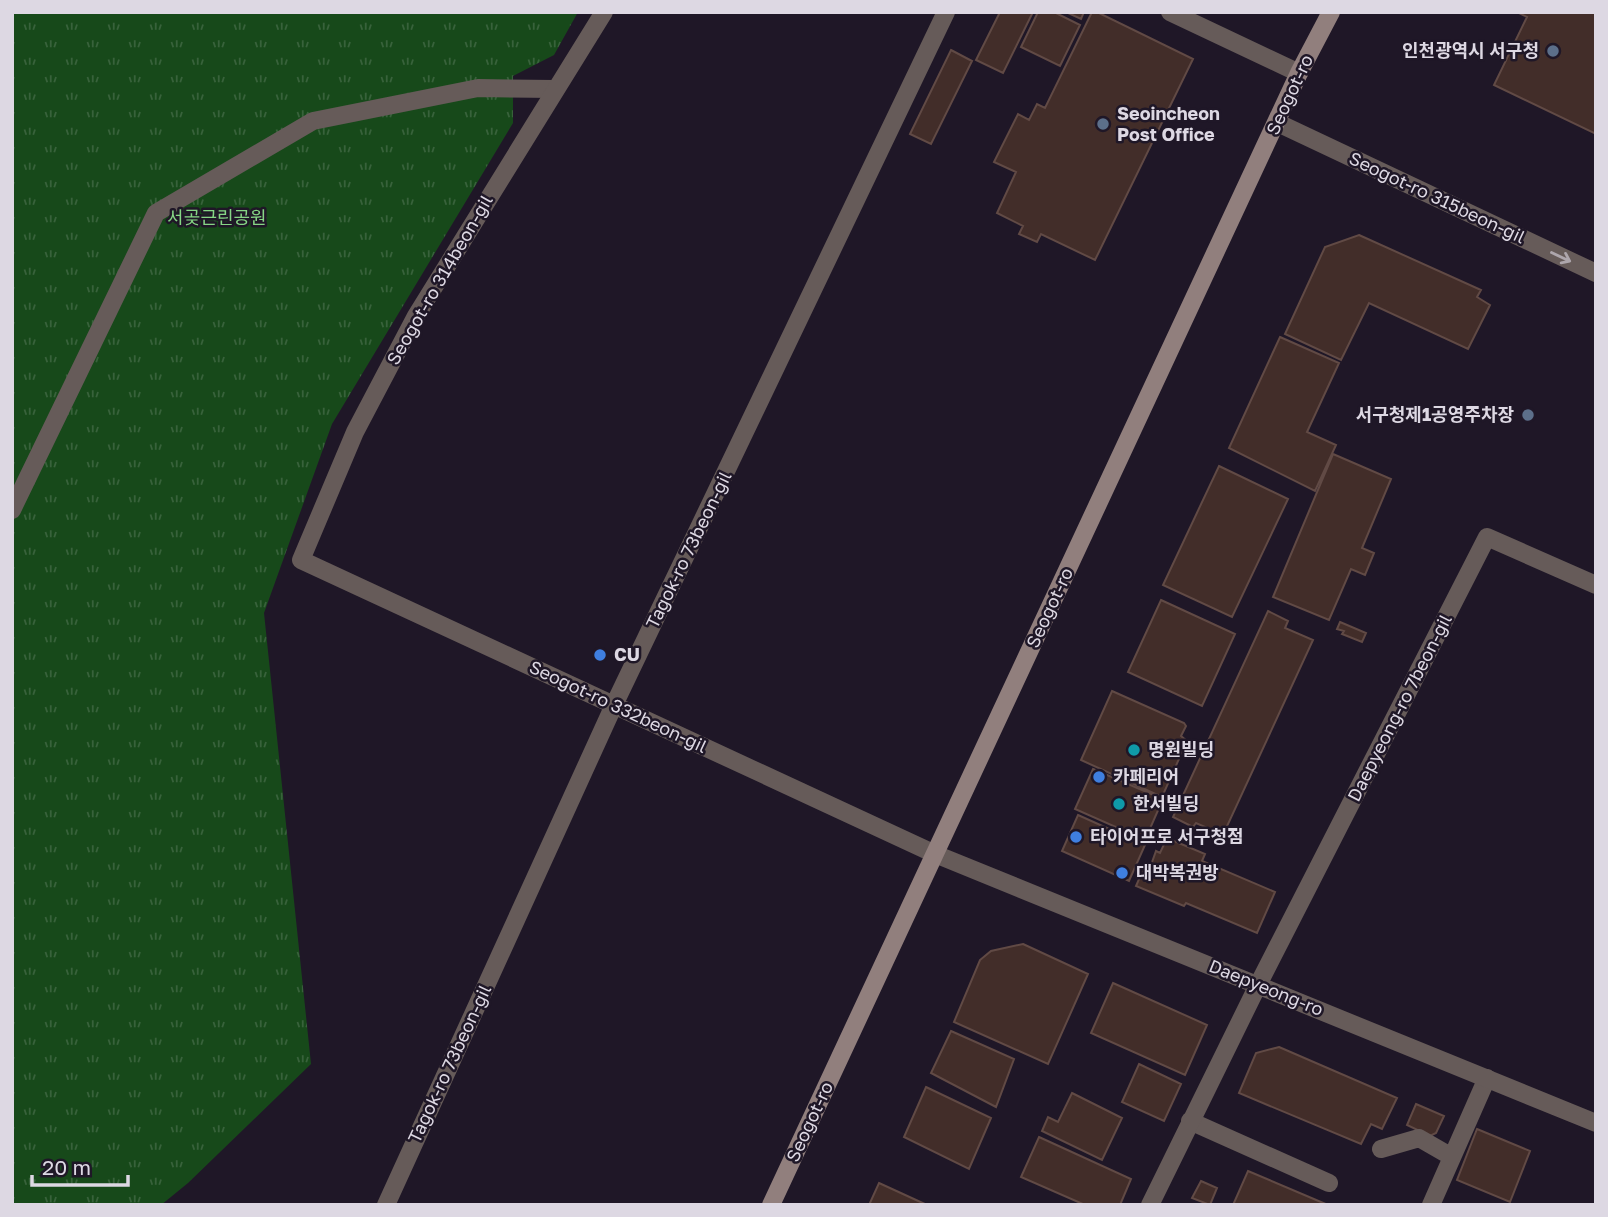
<svg xmlns="http://www.w3.org/2000/svg" width="1608" height="1217" viewBox="0 0 1608 1217" font-family="'Golos Text','Noto Sans KR',sans-serif">
<style>
.park{fill:url(#park-tufts)}
.building{fill:#422d29;stroke:#614a45;stroke-width:2}
.lines{fill:none;stroke-linecap:round;stroke-linejoin:round}
.service{stroke:#665b59;stroke-width:18}
.minor{stroke:#665b59;stroke-width:18}
.tertiary{stroke:#665b59;stroke-width:18}
.secondary{stroke:#917f7d;stroke-width:18}
.oneway{stroke:#ada6ac}
.service-dot{fill:#5c6f8a;stroke:#1f1727;stroke-width:2.5}
.shop-dot{fill:#3f7fe0;stroke:#1f1727;stroke-width:2.5}
.culture-dot{fill:#0f9aa8;stroke:#1f1727;stroke-width:2.5}
.labels{text-anchor:middle;stroke-width:5;stroke-linejoin:round;paint-order:stroke}
.poi-label{font-size:18px;font-weight:bold;fill:#ddd8e3;stroke:#1f1727;text-anchor:start}
.street-label{font-size:18px;fill:#ddd8e3;stroke:#1f1727}
.park-label{font-size:18px;fill:#86d685;stroke:#1f1727}
</style>
<defs>
<pattern id="park-tufts" width="24" height="20" patternUnits="userSpaceOnUse" patternTransform="scale(1.75)"><rect width="24" height="20" fill="#17491a"/><path d="M3 7l-1-3M5 7V3M7 7l1-3M15 17l-1-3M17 17v-4M19 17l1-3" fill="none" stroke="#38623b"/></pattern>
</defs>
<rect width="100%" height="100%" fill="#1f1727"/>
<path class="park" d="M12 12H578L554 55 513 76V123L332 424 264 613 311 1064 188 1183 161 1205H12Z"/>
<path class="building" d="M1000 12H1033L1003 73 976 60Z
M1038 12H1054L1080 25 1060 66 1021 47Z
M1066 12H1084L1081 19Z
M1092 12H1097L1193 59 1095 260 1041 234 1037 242 1019 234 1023 226 997 213 1016 172 994 162 1018 114 1029 120 1037 104 1045 108Z
M1517 12H1596V134L1494 85 1527 17Z
M951 50 972 61 931 144 910 134Z
M1359 235 1481 290 1477 297 1490 305 1468 349 1369 303 1341 360 1285 334 1325 247Z
M1280 337 1339 363 1307 432 1336 445 1315 491 1229 448Z
M1333 454 1391 479 1362 548 1374 553 1365 575 1351 569 1329 620 1273 597Z
M1219 466 1288 499 1232 617 1163 585Z
M1161 600 1235 634 1202 706 1128 672Z
M1268 611 1288 621 1285 628 1313 640 1223 835 1196 823 1193 827 1173 817Z
M1340 622 1366 633 1362 642 1342 634 1344 631 1337 629Z
M1112 691 1184 723 1186 726 1181 736 1187 741 1162 797 1081 760Z
M1093 769 1163 799 1145 840 1075 809Z
M1078 815 1145 845 1129 881 1062 851Z
M1167 838 1205 854 1202 861 1275 892 1257 933 1186 903 1184 906 1136 886 1146 863 1151 865 1156 851 1160 853Z
M1023 944 1088 974 1048 1064 954 1022 980 960 991 951Z
M1113 983 1207 1025 1185 1075 1091 1033Z
M951 1031 1014 1059 996 1107 931 1073Z
M1279 1047 1397 1098 1382 1129 1371 1124 1361 1144 1239 1093 1256 1053Z
M1139 1064 1181 1084 1164 1121 1122 1102Z
M926 1087 991 1118 969 1169 904 1137Z
M1072 1093 1122 1118 1102 1160 1042 1131 1048 1117 1058 1122Z
M1416 1104 1444 1116 1436 1133 1430 1136 1407 1125Z
M1477 1129 1530 1151 1510 1202 1457 1180Z
M1039 1137 1131 1179 1120 1205H1085L1021 1177Z
M1248 1171 1328 1205H1233Z
M1201 1181 1217 1188 1210 1205 1192 1198Z
M879 1183 927 1205H869Z"/>
<g class="lines">
<path class="service" d="M12 510 156 213 313 121 478 88 555 89
M1190 1121 1329 1183
M1381 1149 1419 1138 1452 1157
M1431 1205 1487 1078"/>
<path class="minor" d="M604 12 416 316 355 432 301 560 935 854
M1170 12 1299 73
M386 1205 614 705 946 12
M1150 1205 1258 985 1487 537 1596 585"/>
<path class="tertiary" d="M1278 123 1596 273
M935 854 1596 1123"/>
<path class="secondary" d="M771 1205 1299 73 1331 12"/>
</g>
<defs><path id="oneway-shaft" d="M-6 0H5M1.5-3L5.5 0L1.5 3" fill="none" stroke-width="1.6" stroke-linecap="round" stroke-linejoin="round" transform="scale(1.75)"/></defs>
<use class="oneway" href="#oneway-shaft" transform="translate(1561 257) rotate(25)"/>
<g class="service-dot">
<circle cx="1553" cy="51" r="7"/>
<circle cx="1103" cy="124" r="7"/>
<circle cx="1528" cy="415" r="7"/>
</g>
<g class="shop-dot">
<circle cx="600" cy="655" r="7"/>
<circle cx="1099" cy="777" r="7"/>
<circle cx="1076" cy="837" r="7"/>
<circle cx="1122" cy="873" r="7"/>
</g>
<g class="culture-dot">
<circle cx="1134" cy="750" r="7"/>
<circle cx="1119" cy="804" r="7"/>
</g>
<g class="labels">
<g class="poi-label">
<text x="1539" y="57" text-anchor="end">인천광역시 서구청</text>
<text x="1117" y="120">Seoincheon<tspan x="1117" dy="21">Post Office</tspan></text>
<text x="1514" y="421" text-anchor="end">서구청제1공영주차장</text>
<text x="614" y="661">CU</text>
<text x="1148" y="756">명원빌딩</text>
<text x="1113" y="783">카페리어</text>
<text x="1133" y="810">한서빌딩</text>
<text x="1090" y="843">타이어프로 서구청점</text>
<text x="1136" y="879">대박복권방</text>
</g>
<g class="street-label">
<text transform="translate(1290 95) rotate(-65)" y="6">Seogot-ro</text>
<text transform="translate(1437 198) rotate(25)" y="6">Seogot-ro 315beon-gil</text>
<text transform="translate(440 280) rotate(-60)" y="6">Seogot-ro 314beon-gil</text>
<text transform="translate(689 550) rotate(-64)" y="6">Tagok-ro 73beon-gil</text>
<text transform="translate(1050 608) rotate(-65)" y="6">Seogot-ro</text>
<text transform="translate(618 707) rotate(25)" y="6">Seogot-ro 332beon-gil</text>
<text transform="translate(1400 708) rotate(-63)" y="6">Daepyeong-ro 7beon-gil</text>
<text transform="translate(1266 988) rotate(22)" y="6">Daepyeong-ro</text>
<text transform="translate(450 1064) rotate(-65)" y="6">Tagok-ro 73beon-gil</text>
<text transform="translate(810 1122) rotate(-65)" y="6">Seogot-ro</text>
</g>
<g class="park-label">
<text x="217" y="224">서곶근린공원</text>
</g>
</g>
<rect width="1608" height="1217" fill="none" stroke="#ddd8e3" stroke-width="28"/>
<path d="M32 1175v10h96v-10" fill="none" stroke="#ddd8e3" stroke-width="3.5"/>
<text x="42" y="1175" font-size="21" fill="#ddd8e3" stroke="#1f1727" stroke-width="5" paint-order="stroke">20 m</text>
</svg>
